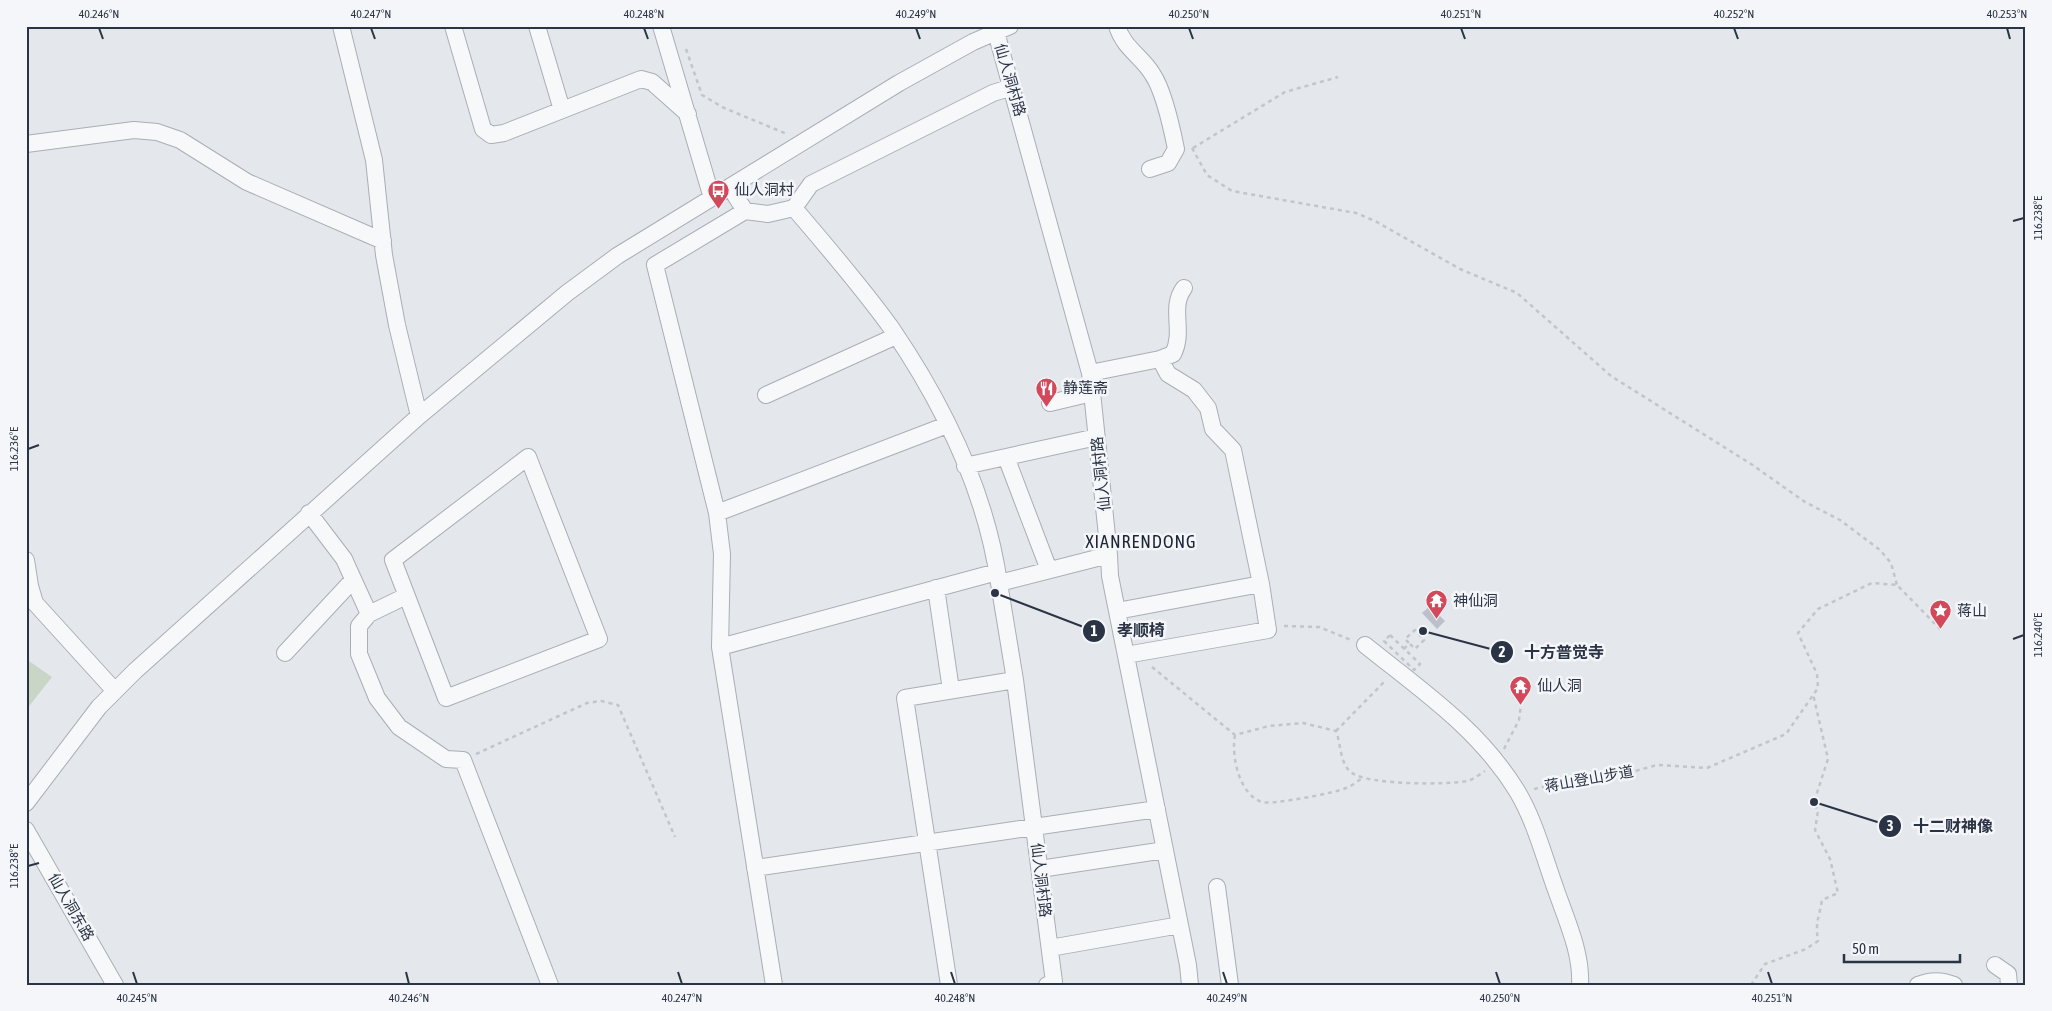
<svg xmlns="http://www.w3.org/2000/svg" width="2052" height="1011" viewBox="0 0 2052 1011" font-family="'Asap Condensed','Noto Sans SC',sans-serif">
<style>
.green{fill:#c9d6c5}
.building{fill:#bbc0ca}
.lines{fill:none;stroke-linecap:round;stroke-linejoin:round}
.minor-casing{stroke:#a9aeb7;stroke-width:18}
.path{stroke:#c2c5cb;stroke-width:2.5;stroke-dasharray:4 4;stroke-linecap:butt}
.minor{stroke:#f7f8fa;stroke-width:16}
.ticks{fill:none;stroke:#2b3445;stroke-width:2}
.labels{text-anchor:middle;stroke-width:5;stroke-linejoin:round;paint-order:stroke}
.street-label{font-size:15px;fill:#2b3445;stroke:#f4f6f9}
.poi-label{font-size:15px;fill:#2b3445;stroke:#f4f6f9;text-anchor:start}
.quarter-label{font-size:18px;letter-spacing:1px;fill:#1d2536;stroke:#f4f6f9}
.leader{fill:none;stroke:#2b3445;stroke-width:2}
.callout-dot{fill:#2b3445;stroke:#f4f6f9;stroke-width:2}
.mark-label{font-size:15px;text-anchor:middle;font-weight:bold;fill:#fff}
.callout-label{font-size:16px;text-anchor:middle;font-weight:bold;fill:#2b3445;stroke:#f4f6f9;stroke-width:5;stroke-linejoin:round;paint-order:stroke}
.neatline{fill:none;stroke:#2b3445;stroke-width:2}
.ticks-label{font-size:12px;text-anchor:middle;fill:#2b3445}
</style>
<rect width="100%" height="100%" fill="#e4e7ec"/>
<path class="green" d="M26 659 52 677 26 710Z"/>
<path class="building" d="M1430 606 1445 621 1437 629 1422 613Z"/>
<g class="lines">
<defs>
<path id="minor" d="M341 26 374 160 384 255 397 325 419 416
M453 26 483 129 491 135 504 133 641 79 652 82 688 114
M537 26 562 110
M661 26 712 198
M1117 26C1124 49 1142 56 1153 75 1164 92 1172 129 1176 149L1168 163 1150 169
M996 32 1090 373 1109 555 999 583 1015 680 1054 982 1047 985
M26 144 134 130 157 132 180 140 247 182 383 241
M730 187 745 211 655 265 717 513 722 554 720 647 774 985
M794 208 811 184 993 93 1012 87
M745 211 768 214 794 208C828 248 862 287 892 329 943 404 986 492 999 583
M1090 373 1160 359 1173 354C1185 331 1169 308 1184 288
M766 395 896 336
M1050 403 1092 393
M528 457 599 639 446 698 393 560Z
M1006 457 1049 570
M965 466 1097 437
M309 513 344 559 369 614 406 596
M717 513 947 425
M1109 555 1110 576 1188 965 1190 985
M26 560 30 586 35 603 115 691
M936 588 951 690
M1117 611 1261 584
M369 614 359 626V654L377 698 399 727 446 759 463 760 550 985
M1365 645C1421 690 1479 729 1517 791 1535 821 1544 857 1556 890 1566 919 1582 953 1580 985
M720 647 997 572
M285 653 353 580
M1126 655 1268 630 1261 584 1233 450 1213 429 1208 408 1194 390 1168 374 1160 359
M26 803 99 707 135 671 419 416 567 293 617 256 899 83 973 42 1010 26
M26 830 115 985
M755 868 1157 809
M1040 869 1165 850
M1217 887 1230 985
M1050 948 1180 925
M1995 965 2008 974 2009 985
M949 985 905 698 1015 680
M1918 985C1931 980 1941 980 1954 985"/>
</defs>
<use href="#minor" class="minor-casing"/>
<path class="path" d="M686 49 702 95 724 108 787 134
M1192 148 1207 175 1232 191 1356 213 1375 221 1460 269 1517 293 1611 376 1751 464 1805 502 1840 520 1880 550 1891 563 1897 585
M1193 148 1285 92 1338 77
M1284 626 1319 627 1351 640
M1390 635 1420 664 1414 670 1384 641Z
M1404 649 1409 643 1405 639 1415 630 1424 640 1415 649 1409 643
M1152 667 1235 735 1269 726 1303 723 1336 731C1341 744 1340 765 1352 773 1369 785 1447 785 1468 781 1474 779 1480 774 1485 771
M1336 731 1386 680
M1235 735C1231 755 1239 795 1262 802 1272 805 1335 793 1346 788 1352 786 1357 781 1363 778
M1504 749 1519 720 1521 705
M476 754 587 703 601 701 618 705 675 837
M1534 789 1577 779H1606L1657 765 1707 768 1786 734 1818 688 1817 674 1798 633 1818 609 1872 583 1897 585 1941 630
M1751 985 1765 964 1806 949 1818 941C1815 921 1819 919 1822 900L1838 893 1830 859 1815 830 1818 811 1814 802 1828 759 1813 694"/>
<use href="#minor" class="minor"/>
</g>
<path class="ticks" d="M99 28 103 39M371 28 375 39M644 28 648 39M916 28 920 39M1189 28 1193 39M1461 28 1465 39M1734 28 1738 39M2007 28 2010 39M2013 221 2024 218M28 449 39 445M2013 639 2024 635M28 866 39 863M133 972 137 984M406 972 409 984M678 972 682 984M951 972 955 984M1223 972 1227 984M1496 972 1500 984M1768 972 1772 984"/>
<defs>
<symbol id="bus-pin" viewBox="-11 -11 22 30"><path d="M0 17L-7.5 6A9.5 9.5 0 1 1 7.5 6Z" fill="#d1495b" stroke="#f4f6f9"/><path d="M-5-6H5V4H4V6H2V4H-2V6H-4V4H-5ZM-3.5-4V0h7V-4ZM-3.5 1.2v1.5H-2V1.2ZM2 1.2v1.5H3.5V1.2Z" fill="#fff"/></symbol>
<symbol id="restaurant-pin" viewBox="-11 -11 22 30"><path d="M0 17L-7.5 6A9.5 9.5 0 1 1 7.5 6Z" fill="#d1495b" stroke="#f4f6f9"/><path d="M-5-6h1v4h1v-4h1v4h1v-4h1v5L-1.5 .5V6h-2V.5L-5-1ZM5-6V6H3V1.5H1.5Q1.5-4 5-6Z" fill="#fff"/></symbol>
<symbol id="temple-pin" viewBox="-11 -11 22 30"><path d="M0 17L-7.5 6A9.5 9.5 0 1 1 7.5 6Z" fill="#d1495b" stroke="#f4f6f9"/><path d="M0-6L5-2H3V0L6.5 2.5H4V6H1.5V3h-3V6H-4V2.5H-6.5L-3 0V-2H-5Z" fill="#fff"/></symbol>
<symbol id="sight-pin" viewBox="-11 -11 22 30"><path d="M0 17L-7.5 6A9.5 9.5 0 1 1 7.5 6Z" fill="#d1495b" stroke="#f4f6f9"/><path d="M0-6L1.8-2.2L6-1.7L2.9 1.2L3.7 5.4L0 3.3L-3.7 5.4L-2.9 1.2L-6-1.7L-1.8-2.2Z" fill="#fff"/></symbol>
</defs>
<g fill-rule="evenodd">
<use href="#bus-pin" x="706" y="178" width="25" height="34"/>
<use href="#restaurant-pin" x="1034" y="376" width="25" height="34"/>
<use href="#temple-pin" x="1424" y="588" width="25" height="34"/>
<use href="#sight-pin" x="1928" y="598" width="25" height="34"/>
<use href="#temple-pin" x="1508" y="674" width="25" height="34"/>
</g>
<g class="labels">
<g class="street-label">
<text transform="translate(1010 80) rotate(74)" y="5">仙人洞村路</text>
<text transform="translate(1101 474) rotate(-96)" y="5">仙人洞村路</text>
<text transform="translate(1589 779) rotate(-10)" y="5">蒋山登山步道</text>
<text transform="translate(1041 880) rotate(83)" y="5">仙人洞村路</text>
<text transform="translate(71 907) rotate(60)" y="5">仙人洞东路</text>
</g>
<g class="poi-label">
<text x="734" y="195">仙人洞村</text>
<text x="1063" y="393">静莲斋</text>
<text x="1453" y="606">神仙洞</text>
<text x="1957" y="616">蒋山</text>
<text x="1537" y="691">仙人洞</text>
</g>
<g class="quarter-label">
<text x="1141" y="548">XIANRENDONG</text>
</g>
</g>
<path class="leader" d="M995 593L1094 631M1423 631L1502 652M1814 802L1890 826"/>
<g class="callout-dot">
<circle cx="995" cy="593" r="5"/>
<circle cx="1423" cy="631" r="5"/>
<circle cx="1814" cy="802" r="5"/>
<circle cx="1094" cy="631" r="12"/>
<circle cx="1502" cy="652" r="12"/>
<circle cx="1890" cy="826" r="12"/>
</g>
<g class="mark-label">
<text x="1094" y="636">1</text>
<text x="1502" y="657">2</text>
<text x="1890" y="831">3</text>
</g>
<g class="callout-label">
<text x="1141" y="636">孝顺椅</text>
<text x="1564" y="658">十方普觉寺</text>
<text x="1953" y="832">十二财神像</text>
</g>
<rect width="2052" height="1011" fill="none" stroke="#f4f6f9" stroke-width="55"/>
<path d="M1844 954v8h116v-8" fill="none" stroke="#2b3445" stroke-width="2.5"/>
<text x="1852" y="954" font-size="15" fill="#2b3445" stroke="#f4f6f9" stroke-width="4" paint-order="stroke">50 m</text>
<rect x="28" y="28" width="1996" height="956" class="neatline"/>
<g class="ticks-label">
<text x="99" y="18">40.246°N</text>
<text x="371" y="18">40.247°N</text>
<text x="644" y="18">40.248°N</text>
<text x="916" y="18">40.249°N</text>
<text x="1189" y="18">40.250°N</text>
<text x="1461" y="18">40.251°N</text>
<text x="1734" y="18">40.252°N</text>
<text x="2007" y="18">40.253°N</text>
<text transform="translate(2038 218) rotate(-90)" y="4">116.238°E</text>
<text transform="translate(14 449) rotate(-90)" y="4">116.236°E</text>
<text transform="translate(2038 635) rotate(-90)" y="4">116.240°E</text>
<text transform="translate(14 866) rotate(-90)" y="4">116.238°E</text>
<text x="137" y="1002">40.245°N</text>
<text x="409" y="1002">40.246°N</text>
<text x="682" y="1002">40.247°N</text>
<text x="955" y="1002">40.248°N</text>
<text x="1227" y="1002">40.249°N</text>
<text x="1500" y="1002">40.250°N</text>
<text x="1772" y="1002">40.251°N</text>
</g>
</svg>
